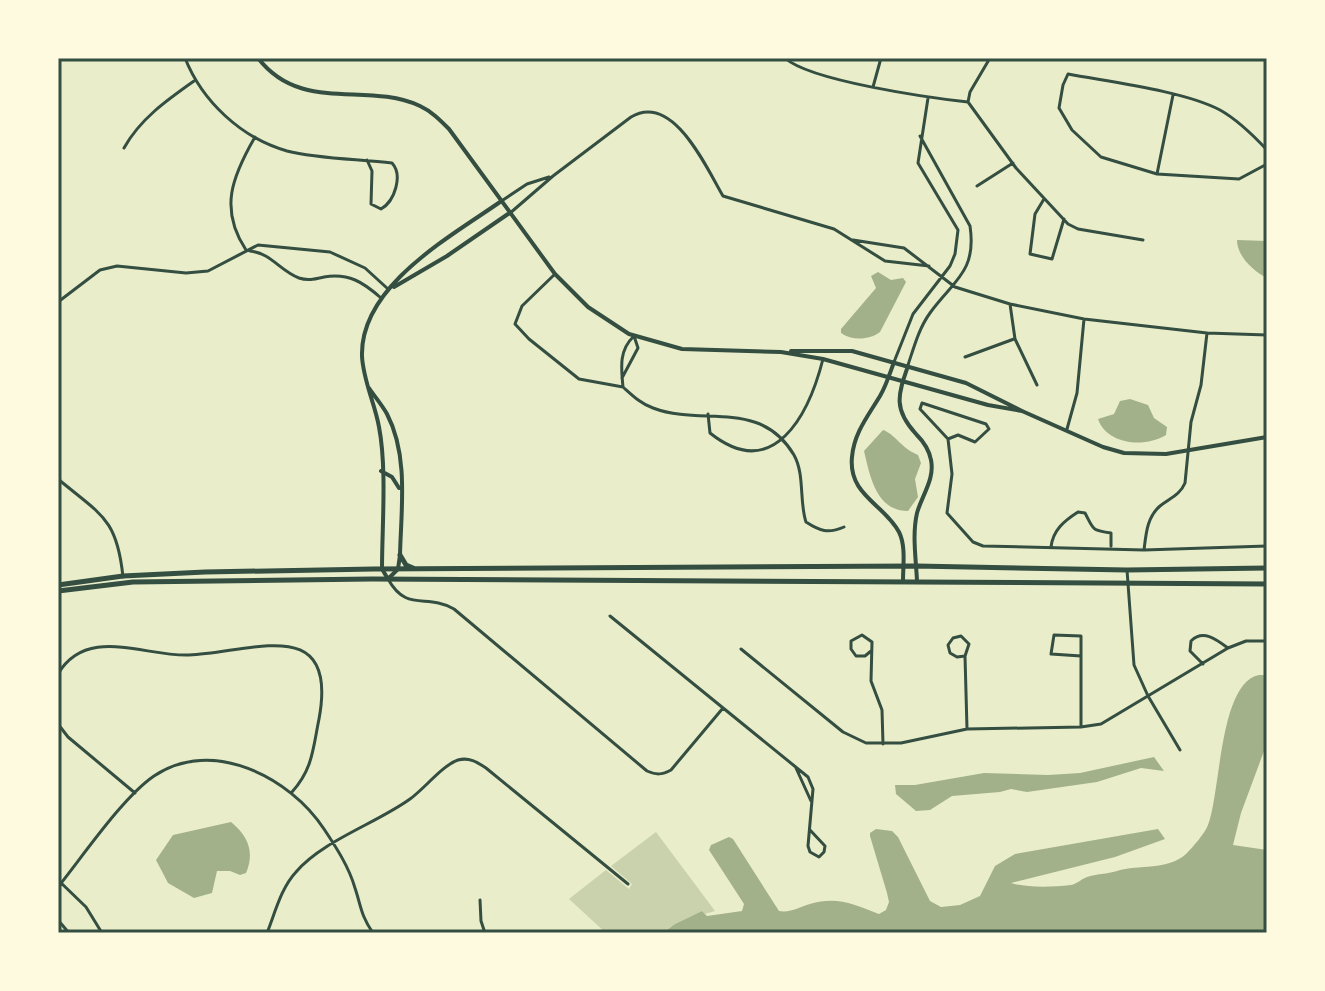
<svg xmlns="http://www.w3.org/2000/svg" width="1325" height="991" viewBox="0 0 1325 991" font-family="'Public Sans',sans-serif">
<style>
.green{fill:#cad2ad}
.water{fill:#a3b18a}
.lines{fill:none;stroke-linecap:round;stroke-linejoin:round}
.minor{stroke:#344e41;stroke-width:3}
.tertiary{stroke:#344e41;stroke-width:4}
.secondary{stroke:#344e41;stroke-width:5}
.neatline{fill:none;stroke:#344e41;stroke-width:3}
</style>
<rect width="100%" height="100%" fill="#e9edc9"/>
<path class="green" d="M656 832 715 911 705 914 702 911 675 924 663 933H606L569 899 606 870 629 889 632 884 611 866Z"/>
<path class="water" d="M1237 240 1267 241V278C1253 271 1237 256 1237 240Z
M878 272 891 280 903 278 906 282 880 332C870 340 852 341 841 333V329L876 288 871 276Z
M1130 399 1148 405 1154 418 1167 427 1166 435C1145 448 1107 445 1098 419L1114 414 1120 401Z
M883 430C895 434 901 448 918 455L921 463 915 479 918 497 908 511C876 511 870 476 864 451Z
M1259 675H1267V743L1241 813 1233 845 1267 850V933H663L675 924 702 911 707 916 742 911 744 904 709 850 711 845 729 837 733 839 779 911C791 913 799 907 810 904 836 896 854 904 879 914L886 910 889 902 887 893 870 836V833L876 829 892 831 898 837 930 901 941 907 960 905 980 896 995 866 1015 854 1158 829 1165 839 1115 857 1011 883C1028 888 1052 887 1071 885 1077 884 1081 879 1087 877 1096 874 1107 874 1117 871 1139 864 1167 871 1186 854 1193 847 1205 833 1208 825 1221 791 1219 683 1259 675Z
M1154 757 1164 771 1141 768 1097 782 1027 792 1011 789 1000 792 952 796 930 810 916 811 896 794 895 785H915L984 773 1048 775 1080 773Z
M231 822C248 836 255 852 246 873L240 875 230 871H217L212 893 194 898 168 883 156 860 173 835Z"/>
<g class="lines">
<path class="minor" d="M185 58C202 101 241 138 287 151 318 159 359 159 392 163 403 175 395 201 381 209L371 204 372 171 367 160
M785 58C810 81 931 98 968 102
M990 58 970 92 968 102 1016 168 1068 224 1078 229 1143 240
M873 87 881 58
M124 148C140 119 167 100 194 81
M1267 150C1253 135 1238 120 1220 110 1184 91 1110 82 1068 74L1063 85 1059 108 1072 130 1101 157 1157 174 1239 179 1267 164
M1157 174 1173 95
M977 186 1013 163
M1044 199 1035 214 1030 254 1052 259 1064 219
M503 200 527 184 549 177
M509 214 553 176 631 117C673 92 706 167 723 196L834 229 885 261 929 266
M853 240 904 248 955 287 1010 304 1084 319 1207 333 1267 335
M246 250C219 209 232 177 255 137
M250 251C271 253 280 271 299 278 308 281 315 279 324 277 349 273 363 282 381 298
M555 274 522 306 515 324 529 339 579 379 623 387
M58 302 100 270 117 266 186 273 208 271 258 245 330 252 365 268 388 289
M1010 304 1015 339 1037 385
M965 357 1014 339
M894 362 913 314 950 266 955 254 958 230 918 163 928 98
M908 365C914 347 919 328 930 313 953 281 977 272 970 226L920 136
M622 378 638 348 634 336C619 350 621 367 623 387
M623 387C632 395 641 404 653 408 703 427 760 398 794 455 805 475 799 501 806 522 820 531 828 534 844 527
M922 403 986 424 989 429 975 442 958 435 948 439 920 409Z
M708 414 710 433C774 484 809 414 823 359
M1067 429 1077 393 1084 319
M948 439 952 474 947 513 973 542 983 546 1144 550 1267 546
M58 479C101 515 117 518 123 577
M1051 547C1053 530 1064 521 1078 512L1085 513C1094 530 1091 530 1111 533V546
M1144 550C1146 534 1147 517 1160 506 1170 498 1180 495 1185 483L1191 422 1201 385 1207 333
M1127 570 1134 665 1148 696 1180 750
M388 579C407 613 426 593 454 609L647 771C656 775 662 775 671 770L723 708
M610 616 808 777 813 789 808 846 810 852 819 857 824 852 825 846 810 830
M741 649 843 732 866 743H901L967 729 1081 727 1101 724 1228 648 1246 641H1267
M871 651 865 656H856L851 649V641L862 635 872 642 871 681 882 710 883 744
M965 656 957 657 950 653 948 645 953 638 961 636 969 644 965 656 967 729
M1203 664 1190 651 1191 641C1203 629 1216 639 1228 648
M58 674C87 625 145 657 189 655 250 653 339 612 319 719 313 748 313 769 292 792
M58 724 68 737 135 793
M1081 727V636L1054 635 1051 654 1081 656
M796 768 811 801
M58 880 86 907 102 933
M58 887C83 856 123 797 154 776 212 737 290 777 324 829 336 847 349 867 355 888 361 906 361 916 373 933
M480 900 481 921 485 933
M58 920 69 933
M267 933C275 913 281 888 296 872 322 841 377 823 410 799 424 789 443 765 458 760 469 757 477 762 486 768L628 884"/>
<path class="tertiary" d="M258 58C301 114 366 81 420 106 431 111 440 120 449 129L555 274 588 307 629 334 682 349 781 352 823 359 988 405 1022 411
M394 287 447 256 508 214
M791 351H852L966 383 1022 411 1103 447 1124 453 1166 454 1267 437
M894 362C890 373 886 386 880 396 868 416 854 433 852 457 848 495 884 504 899 532 906 546 903 566 903 581
M908 366C898 395 893 409 916 434 923 441 929 449 931 460 935 479 922 495 917 513 912 535 916 559 917 581
M369 388C375 397 382 405 387 414 409 456 401 510 400 555L398 569 388 579 382 569C382 527 387 468 379 427 375 404 363 380 362 356 360 286 450 237 500 202
M381 471 392 477 399 488"/>
<path class="secondary" d="M400 555 406 565 413 568
M58 585 123 576 205 572 374 569 916 566 1127 570 1267 568
M58 591 133 582 372 579 1267 584"/>
</g>
<rect width="1325" height="991" fill="none" stroke="#fefae0" stroke-width="120"/>
<rect x="60" y="60" width="1205" height="871" class="neatline"/>
</svg>
